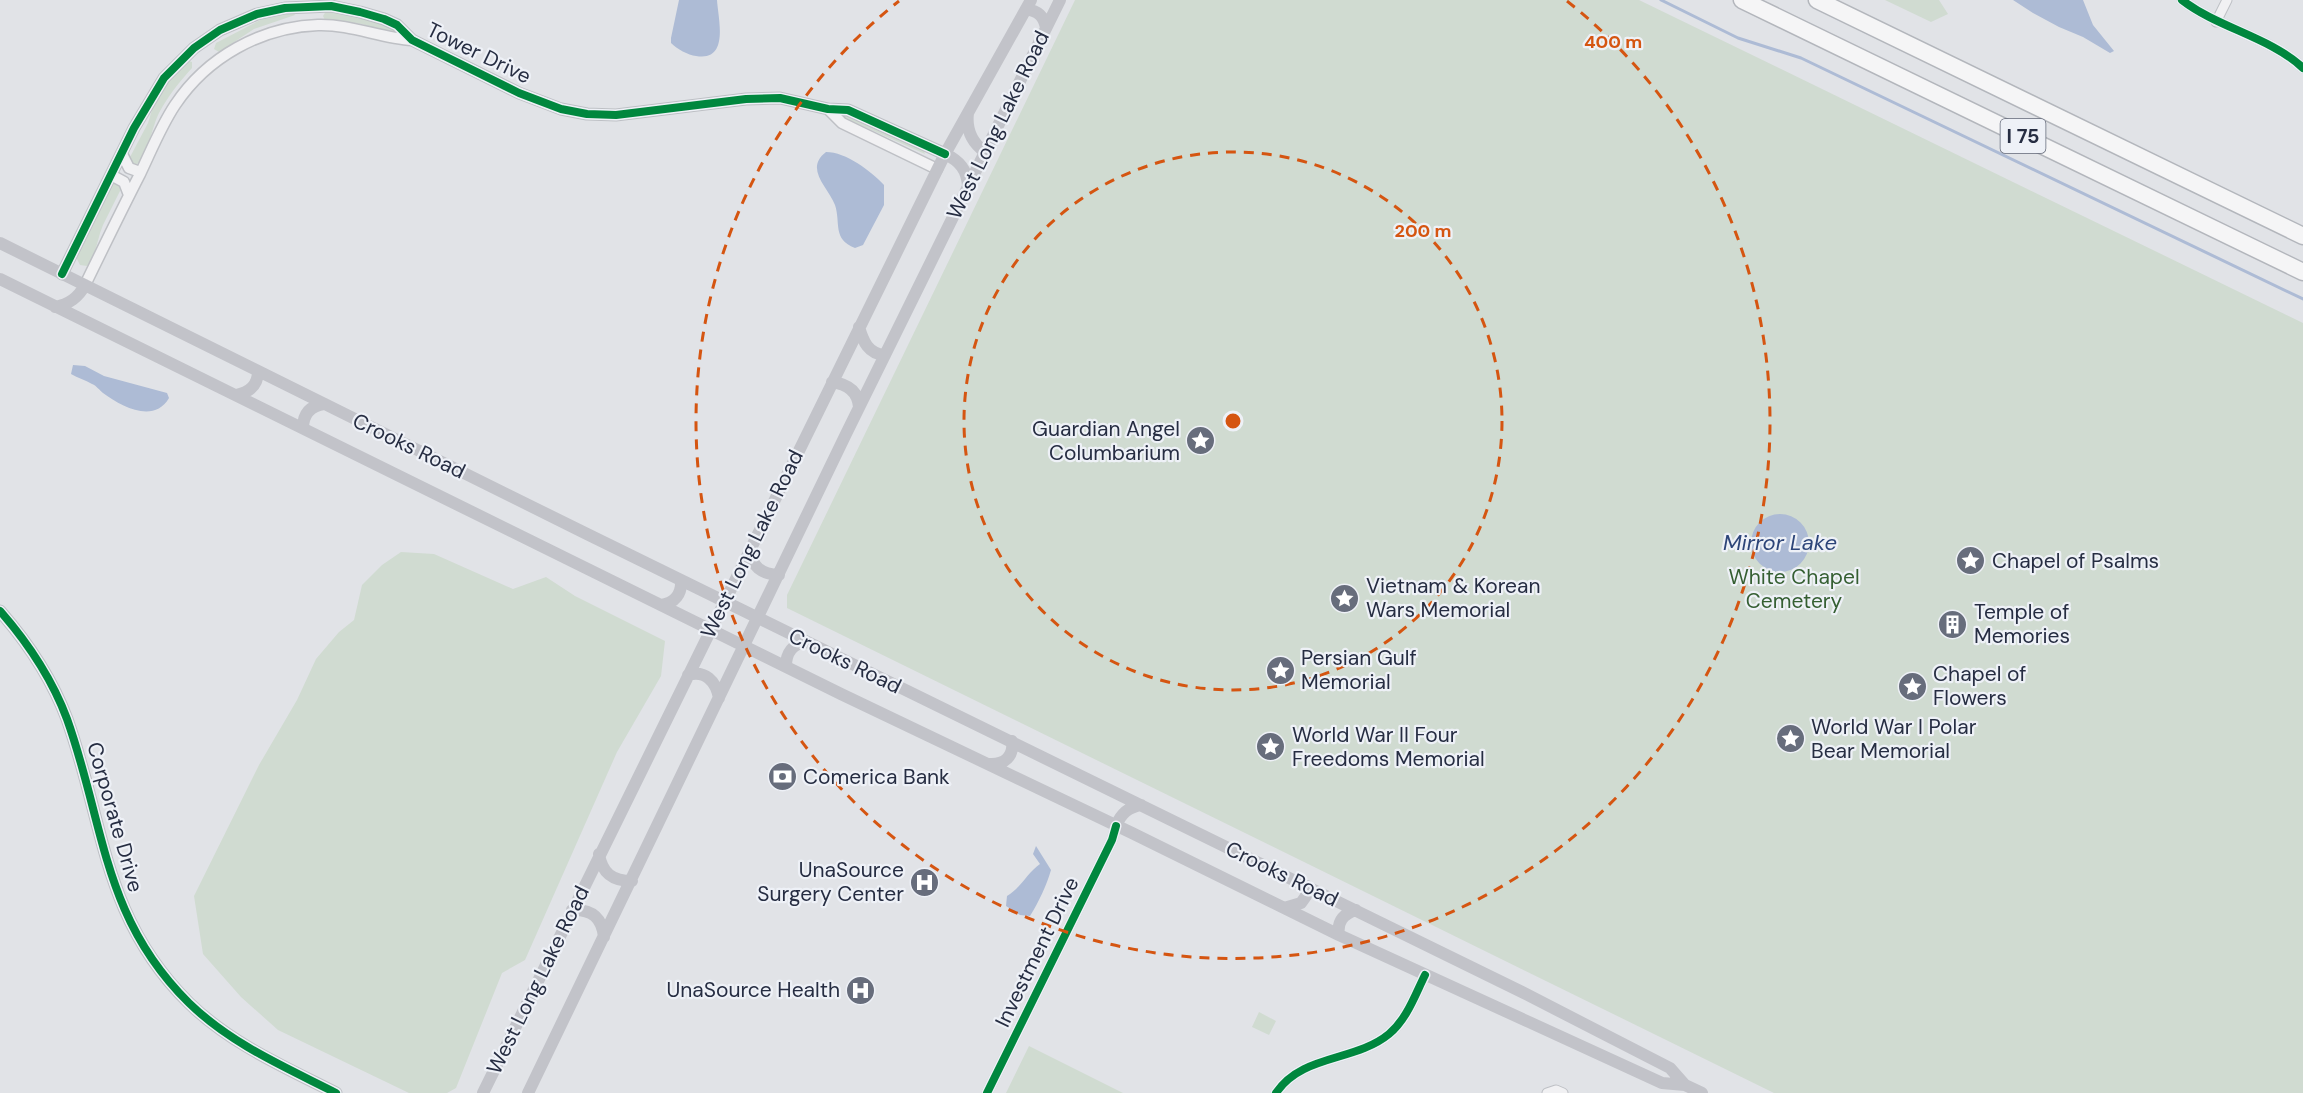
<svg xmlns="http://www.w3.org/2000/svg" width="2303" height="1093" viewBox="0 0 2303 1093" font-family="'DM Sans',sans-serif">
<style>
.green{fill:#d0dbd1}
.water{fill:#adbbd5}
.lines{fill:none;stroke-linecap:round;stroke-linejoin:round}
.stream{stroke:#adbbd5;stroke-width:3}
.minor-casing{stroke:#bec0c5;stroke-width:11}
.tertiary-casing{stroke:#bec0c5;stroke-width:13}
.motorway-casing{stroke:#b3b6bc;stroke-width:19}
.minor{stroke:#f1f1f3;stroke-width:9}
.tertiary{stroke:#f1f1f3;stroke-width:10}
.secondary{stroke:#c2c3c9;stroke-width:12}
.motorway{stroke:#f5f5f6;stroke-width:16}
.cycleway-casing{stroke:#eef1f7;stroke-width:11}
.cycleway{stroke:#00873e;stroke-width:8}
.ring{fill:none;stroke:#d55511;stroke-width:3;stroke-dasharray:10 8}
.labels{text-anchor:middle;stroke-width:4.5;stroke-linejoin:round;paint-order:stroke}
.shield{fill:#eef1f7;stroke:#626878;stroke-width:1.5}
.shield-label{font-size:20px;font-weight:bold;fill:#262d42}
.street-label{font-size:21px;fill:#262d42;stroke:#eef1f7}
.poi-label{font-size:21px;fill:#262d42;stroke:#eef1f7;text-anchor:start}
.park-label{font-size:21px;fill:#355f32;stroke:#eef1f7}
.water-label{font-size:22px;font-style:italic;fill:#2d4579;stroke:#eef1f7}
.centre{fill:#d55511;stroke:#eef1f7;stroke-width:3}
.ring-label{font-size:18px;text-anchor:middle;font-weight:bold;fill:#d55511;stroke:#eef1f7;stroke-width:4.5;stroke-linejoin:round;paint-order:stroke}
</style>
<rect width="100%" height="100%" fill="#e1e3e7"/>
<path class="green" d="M1075 0H1639L2303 323V1093H1774L787 608V595Z
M1885 0H1939L1948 14 1931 22Z
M326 11C350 13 371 19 394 29L395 32 393 34 362 24 325 20 323 16Z
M280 13H294L295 15 254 29 219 52 214 49 216 43 262 19Z
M186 60 192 62V68C180 81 168 96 159 113 152 126 147 161 134 166L129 159 148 123 155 100 165 84Z
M844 115 924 151 925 154 845 118Z
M113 181 120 183 121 189C115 201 109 213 103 225 97 239 97 253 87 266L80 265 76 257Z
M401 552 434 554 513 589 546 577 575 596 665 641 661 676 617 752 525 960 502 973 456 1088 447 1093H409L278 1030 241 997 203 954 194 896 259 765 297 700 316 659 339 632 354 620 362 585 382 565Z
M1259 1012 1276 1021 1269 1035 1252 1027Z
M1029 1046 1123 1093H1006Z"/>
<path class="water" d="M679 0H717C718 18 730 62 696 56 688 55 677 49 671 43V38Z
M2013 0H2083L2093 25 2114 51 2110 53 2083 37 2059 27 2033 13Z
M826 152C846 152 871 171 884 185V205L863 245 855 248C832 239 841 223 835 205 828 187 804 169 826 152Z
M73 365 85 366 104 376 167 393 169 398C154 424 122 407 103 393 99 390 97 386 92 384 85 380 78 378 71 374Z
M1751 543a29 29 0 1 1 58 0a29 29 0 1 1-58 0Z
M1036 846 1051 870C1046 887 1039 901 1030 916L1020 915 1006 906 1007 896C1021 888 1027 873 1040 864L1033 854Z"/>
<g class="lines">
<path class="stream" d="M1661 0 1738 38 1801 58 2303 299"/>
<defs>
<path id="minor" d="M2182 0C2218 28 2270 37 2303 68
M2216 22 2227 0
M987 1093 1112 840 1116 826
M1276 1093C1302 1054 1355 1062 1389 1034 1407 1019 1415 995 1425 975
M1547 1093 1556 1090 1563 1093"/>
<path id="tertiary" d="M828 109 842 123 937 169
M122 154 129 168 140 172
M111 175 124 182 129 195
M62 274 134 128 164 78 194 48 220 30 257 14 285 8 331 6 360 12 384 19 397 25 412 40 519 93 561 109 587 114 616 115 746 99 780 98 828 109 848 110 945 154
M85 285C103 248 121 211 140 174 151 151 161 126 175 105 207 57 261 27 318 25 351 24 380 38 412 40
M0 611C28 643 52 679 67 719 105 825 102 917 189 1003 231 1044 285 1067 336 1093"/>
<path id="motorway" d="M1742 0 2303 272
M1817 0 2303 236"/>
</defs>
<use href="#minor" class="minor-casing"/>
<use href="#tertiary" class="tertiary-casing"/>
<use href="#motorway" class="motorway-casing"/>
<use href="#minor" class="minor"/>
<use href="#tertiary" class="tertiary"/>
<path class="secondary" d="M1026 9C1038 11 1044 16 1046 28
M968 113C966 129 971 142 985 152
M945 154C960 161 967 170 968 186
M0 243 587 534 1522 992 1670 1068 1685 1085
M0 279 841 694 1132 833 1339 935 1662 1083 1685 1085 1702 1093
M55 307C69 304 78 298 85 285
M859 327C863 341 868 354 885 355
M832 382C847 384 858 391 859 407
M236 395C250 392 258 385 258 371
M303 428C303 414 310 406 324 404
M751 548C750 567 762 574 779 575
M661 605C675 603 682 594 681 580
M786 666C786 653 793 643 807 642
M688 675C705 670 716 681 719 698
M989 764C1005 765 1014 756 1012 741
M1116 826C1121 813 1129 807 1141 805
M599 854C602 873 612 881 632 881
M1284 908 1301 903 1306 896 1307 886
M572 910C592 909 602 918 604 937
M1339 935C1337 922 1343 914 1356 910
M483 1093 945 154 1031 0
M528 1093 846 434 1060 0"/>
<use href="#motorway" class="motorway"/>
<defs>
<path id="cycleway" d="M2182 0C2218 28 2270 37 2303 68
M62 274 134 128 164 78 194 48 220 30 257 14 285 8 331 6 360 12 384 19 397 25 412 40 519 93 561 109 587 114 616 115 746 99 780 98 828 109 848 110 945 154
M0 611C28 643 52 679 67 719 105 825 102 917 189 1003 231 1044 285 1067 336 1093
M987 1093 1112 840 1116 826
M1276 1093C1302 1054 1355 1062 1389 1034 1407 1019 1415 995 1425 975"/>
</defs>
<use href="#cycleway" class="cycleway-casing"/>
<use href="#cycleway" class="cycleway"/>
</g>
<g class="ring">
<circle cx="1233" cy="421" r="269"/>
<path d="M1567 1A537 537 0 1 1 899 1"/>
</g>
<defs>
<symbol id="sight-disc" viewBox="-11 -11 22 22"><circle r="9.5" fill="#676d7c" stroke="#eef1f7"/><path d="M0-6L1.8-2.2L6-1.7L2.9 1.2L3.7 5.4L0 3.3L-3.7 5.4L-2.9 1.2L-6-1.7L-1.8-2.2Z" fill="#fff"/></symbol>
<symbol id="building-disc" viewBox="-11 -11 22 22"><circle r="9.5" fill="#676d7c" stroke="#eef1f7"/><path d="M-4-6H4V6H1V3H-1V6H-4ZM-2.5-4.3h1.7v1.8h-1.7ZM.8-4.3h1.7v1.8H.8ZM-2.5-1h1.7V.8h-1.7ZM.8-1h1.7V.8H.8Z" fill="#fff"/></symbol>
<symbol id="bank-disc" viewBox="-11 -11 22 22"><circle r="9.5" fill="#676d7c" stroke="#eef1f7"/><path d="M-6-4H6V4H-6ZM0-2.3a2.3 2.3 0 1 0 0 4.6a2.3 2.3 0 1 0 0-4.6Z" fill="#fff"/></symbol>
<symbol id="hospital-disc" viewBox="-11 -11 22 22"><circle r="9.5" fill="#676d7c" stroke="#eef1f7"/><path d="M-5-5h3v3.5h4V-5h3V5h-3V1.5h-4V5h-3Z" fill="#fff"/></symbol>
</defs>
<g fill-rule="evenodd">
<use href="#sight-disc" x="1184" y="424" width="33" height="33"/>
<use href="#sight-disc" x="1954" y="544" width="33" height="33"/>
<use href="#sight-disc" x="1328" y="582" width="33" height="33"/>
<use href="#building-disc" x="1936" y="608" width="33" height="33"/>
<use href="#sight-disc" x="1264" y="654" width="33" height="33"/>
<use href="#sight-disc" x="1896" y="670" width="33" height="33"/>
<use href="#sight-disc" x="1774" y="722" width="33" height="33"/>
<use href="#sight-disc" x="1254" y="730" width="33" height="33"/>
<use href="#bank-disc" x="766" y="760" width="33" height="33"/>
<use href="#hospital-disc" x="908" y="866" width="33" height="33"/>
<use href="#hospital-disc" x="844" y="974" width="33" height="33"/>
</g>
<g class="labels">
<rect class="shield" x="2000.5" y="119" width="45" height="34" rx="4.5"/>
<g class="shield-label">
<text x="2023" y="143">I 75</text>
</g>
<g class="street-label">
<text transform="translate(479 53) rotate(26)" y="7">Tower Drive</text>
<text transform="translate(998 125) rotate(-64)" y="7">West Long Lake Road</text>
<text transform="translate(409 446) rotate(26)" y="7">Crooks Road</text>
<text transform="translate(752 544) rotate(-64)" y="7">West Long Lake Road</text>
<text transform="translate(845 661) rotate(26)" y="7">Crooks Road</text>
<text transform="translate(115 817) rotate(74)" y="7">Corporate Drive</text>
<text transform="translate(1282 874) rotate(26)" y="7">Crooks Road</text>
<text transform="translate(1037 952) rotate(-64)" y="7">Investment Drive</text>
<text transform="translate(538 980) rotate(-64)" y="7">West Long Lake Road</text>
</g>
<g class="poi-label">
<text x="1180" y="436" text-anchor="end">Guardian Angel<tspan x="1180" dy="24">Columbarium</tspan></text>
<text x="1992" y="568">Chapel of Psalms</text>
<text x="1366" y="593">Vietnam &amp; Korean<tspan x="1366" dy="24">Wars Memorial</tspan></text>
<text x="1974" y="619">Temple of<tspan x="1974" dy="24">Memories</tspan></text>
<text x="1301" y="665">Persian Gulf<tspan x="1301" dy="24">Memorial</tspan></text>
<text x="1933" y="681">Chapel of<tspan x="1933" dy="24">Flowers</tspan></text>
<text x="1811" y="734">World War I Polar<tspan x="1811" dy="24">Bear Memorial</tspan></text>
<text x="1292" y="742">World War II Four<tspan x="1292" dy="24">Freedoms Memorial</tspan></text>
<text x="803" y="784">Comerica Bank</text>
<text x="904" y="877" text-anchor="end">UnaSource<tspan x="904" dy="24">Surgery Center</tspan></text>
<text x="840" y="997" text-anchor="end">UnaSource Health</text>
</g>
<g class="park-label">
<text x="1794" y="584">White Chapel<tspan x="1794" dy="24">Cemetery</tspan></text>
</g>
<g class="water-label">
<text x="1780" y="550">Mirror Lake</text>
</g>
</g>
<circle cx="1233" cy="421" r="9" class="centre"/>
<g class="ring-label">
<text x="1613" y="48">400 m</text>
<text x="1423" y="237">200 m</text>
</g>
</svg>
